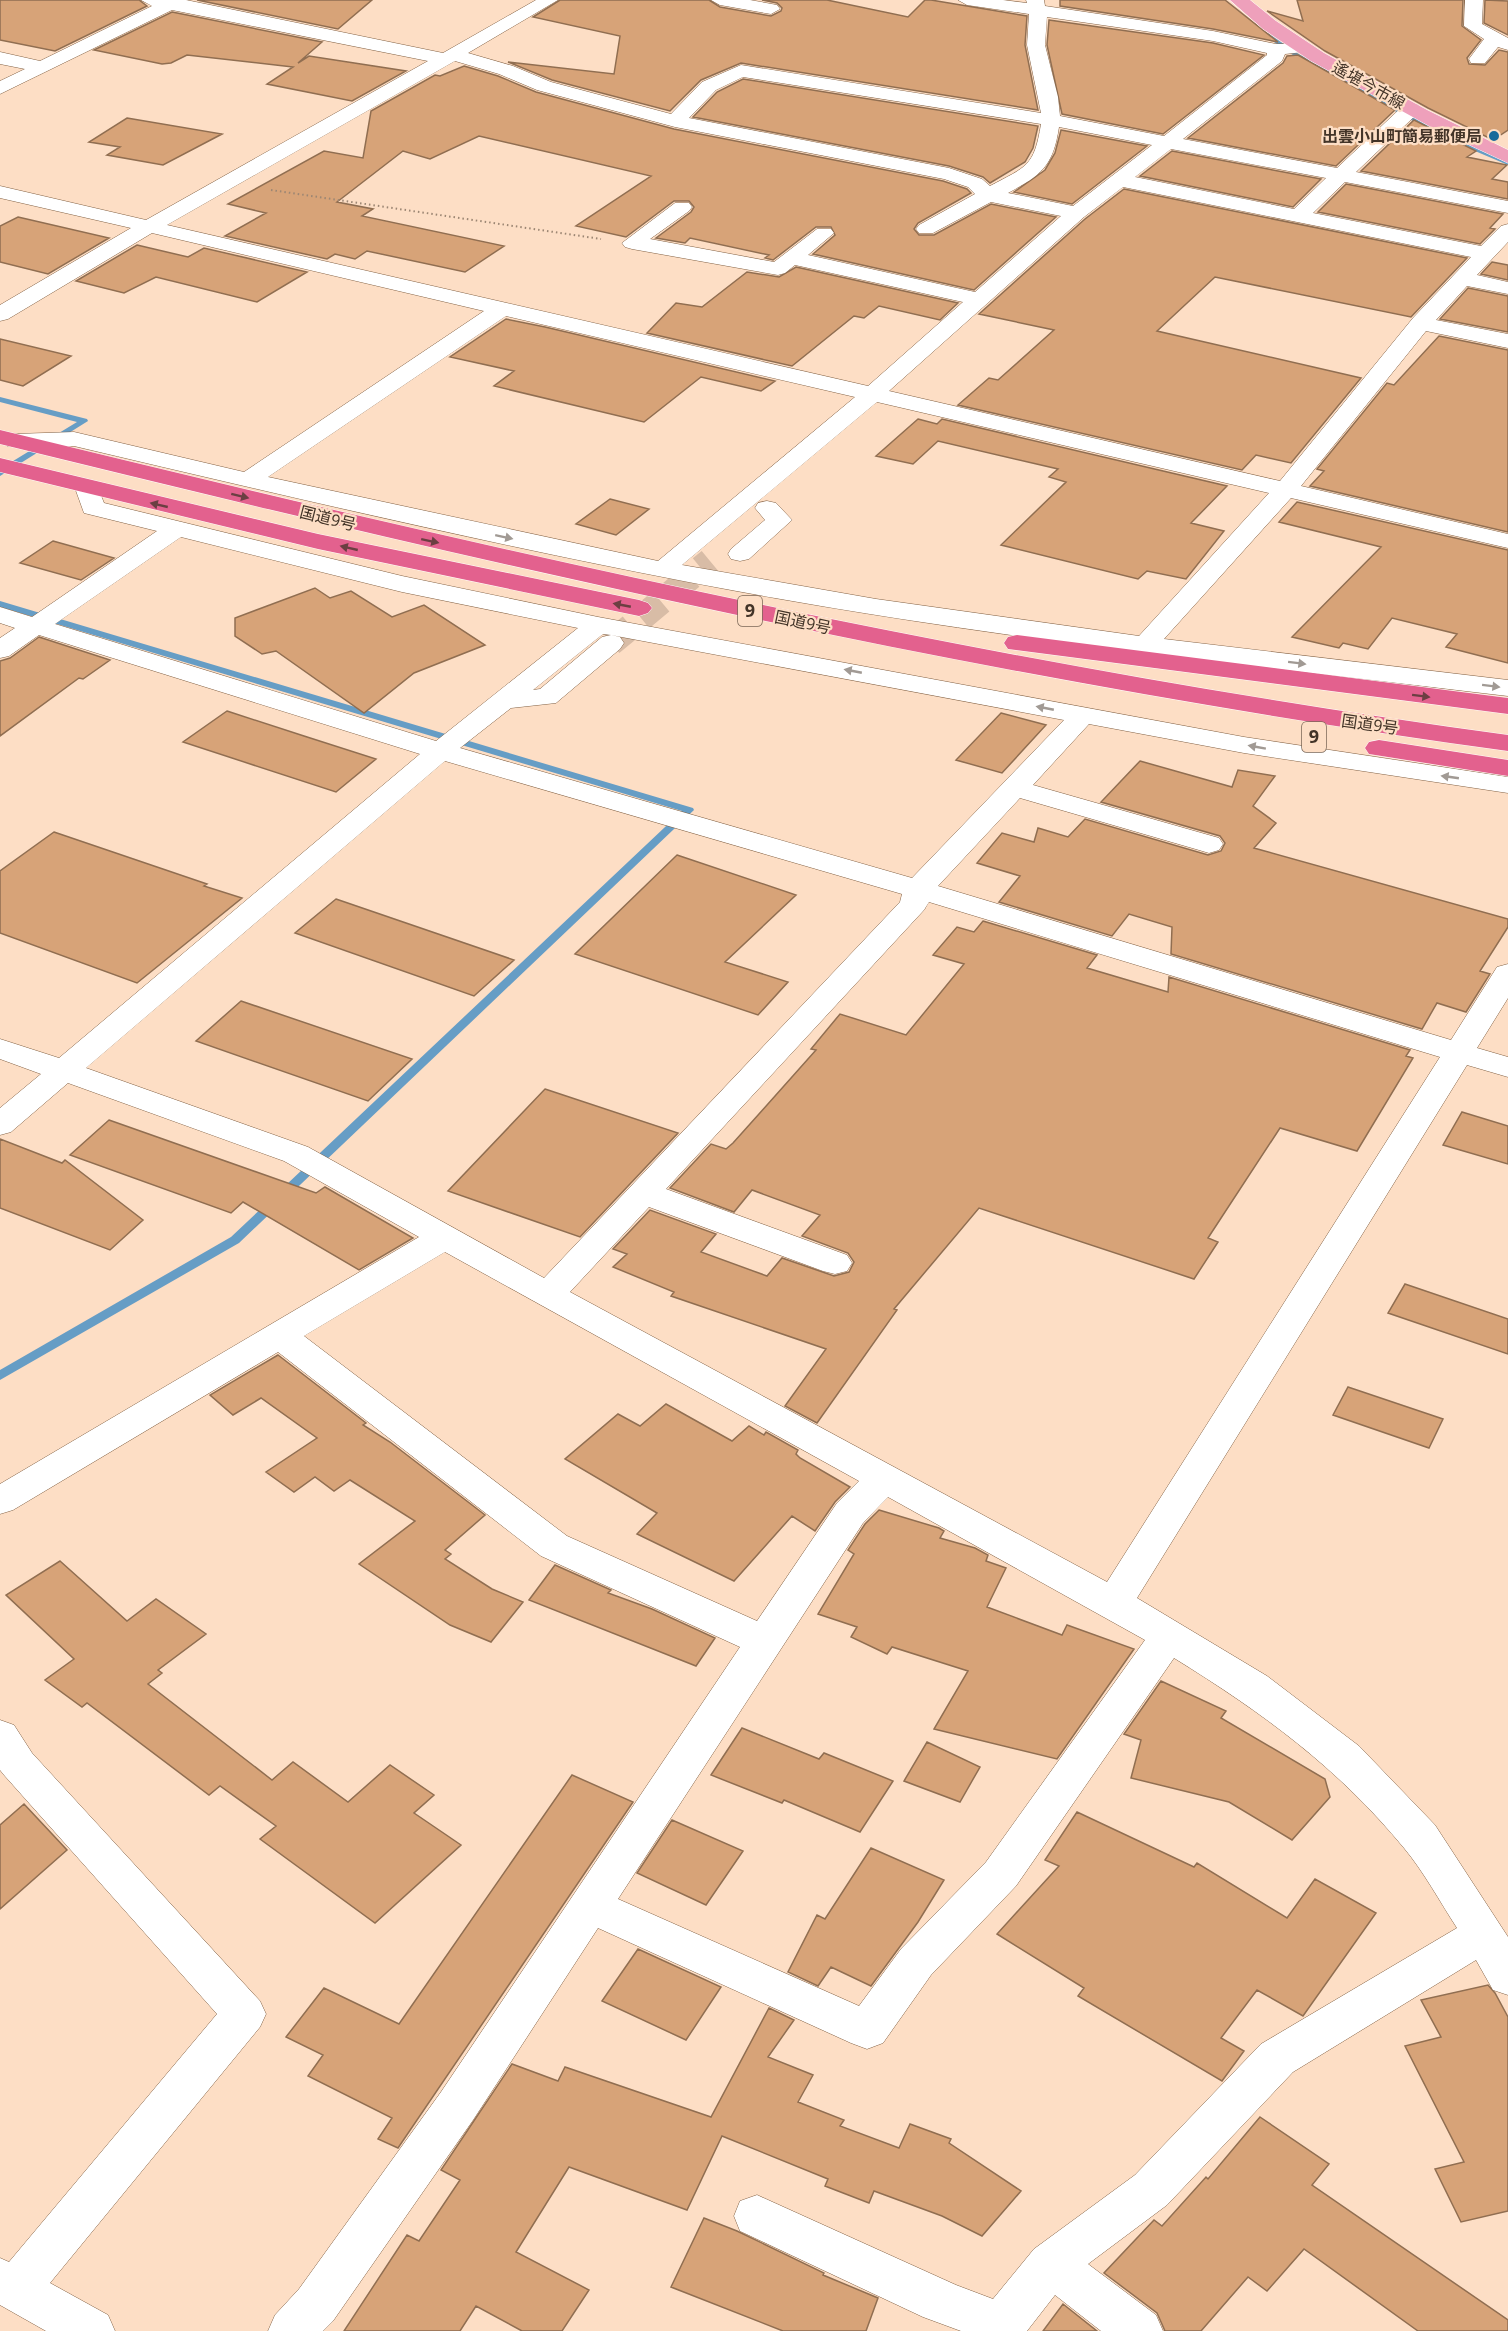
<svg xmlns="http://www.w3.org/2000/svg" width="1508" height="2331" viewBox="0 0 1508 2331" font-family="'Open Sans','Noto Sans JP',sans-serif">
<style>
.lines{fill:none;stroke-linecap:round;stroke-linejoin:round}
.stream{fill:#669dc5;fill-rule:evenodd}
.building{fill:#d7a378;stroke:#906e51;stroke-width:1.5}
.minor-tunnel{stroke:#d8bca6;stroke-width:26;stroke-dasharray:26 13;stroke-linecap:butt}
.minor-casing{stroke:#836245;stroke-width:1}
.major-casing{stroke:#fff;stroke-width:1}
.highway-casing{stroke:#fff;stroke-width:1}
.path{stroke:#9c8673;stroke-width:2;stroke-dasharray:1.5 3;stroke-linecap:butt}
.minor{fill:#fff;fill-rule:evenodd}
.major{fill:#eea0bb;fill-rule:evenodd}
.highway{fill:#e3618e;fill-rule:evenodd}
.oneway{fill:#6b3f42}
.oneway2{fill:#a19a94}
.poi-dot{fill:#176a9b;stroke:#fddec5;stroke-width:2}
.labels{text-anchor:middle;stroke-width:4.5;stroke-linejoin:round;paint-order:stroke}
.far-street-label{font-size:16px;fill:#433428;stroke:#fddec5}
.far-poi-label{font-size:16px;font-weight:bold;fill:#433428;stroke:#fddec5;text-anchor:end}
.shield{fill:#fddec5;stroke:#7b6757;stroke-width:1.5}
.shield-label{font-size:18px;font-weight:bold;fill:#433428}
</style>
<rect width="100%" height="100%" fill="#fddec5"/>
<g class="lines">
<path class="stream" d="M1264 33H1268L1297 53 1446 135 1508 160V165L1442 137 1293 55 1264 35Z
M0 397 87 419 88 421 0 476V469L77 422 0 402Z
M0 601 693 808 694 810 239 1243 0 1380V1370L231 1237 682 811 0 607Z"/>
</g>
<path class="building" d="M0 0H139L147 6 55 51 0 40Z
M197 0H372L338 29Z
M560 0H709L720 7 771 16 781 11 782 8 777 3 762 0H827L908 17 925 0H931L1027 16 1025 45 1038 110 741 63 701 80 670 111 552 80 508 62 614 74 620 36 533 17Z
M1060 0H1225L1278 42 1213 29 1060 6Z
M1297 0H1463L1462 26 1481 40 1467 58 1469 64 1485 65 1499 50 1508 52V130L1493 140 1428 108 1325 51 1267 11 1303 21Z
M1485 0 1508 1V35L1484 23Z
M172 12 322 42 298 63 309 56 406 71 352 101 267 84 293 67 187 55 171 63 162 64 94 50Z
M1049 20 1213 43 1264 55 1163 134 1062 114 1047 45Z
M1298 55 1395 110 1336 166 1188 138 1283 63 1287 56Z
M464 66 498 76 536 92 674 129 943 181 967 189 971 193 918 223 914 229 919 235H934L991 204 1056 217 974 290 813 254 835 235 831 227H816L773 260 765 258 769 255 690 238 685 243 656 238 691 212 694 207 689 201H674L626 237 576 226 651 176 479 136 430 159 403 151 337 202 373 209 362 216 504 246 465 272 367 251 355 259 335 254 327 259 225 236 266 213 228 204 324 151 363 158 371 111 435 75 440 76Z
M743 79 1038 126 1033 148 1025 162 990 183 983 177 949 166 693 117 717 92Z
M127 118 222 134 163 165 107 155 120 147 89 142Z
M1414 120 1476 151 1467 157 1507 165 1492 179 1508 182V199L1361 171Z
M1061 130 1147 146 1072 204 1014 192 1045 170 1055 153Z
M1172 151 1321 179 1293 207 1140 176Z
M1346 184 1503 214 1490 228 1495 229 1480 244 1318 212Z
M1124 189 1467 258 1411 317 1215 277 1157 331 1361 378 1291 463 1256 455 1242 470 958 405 989 378 998 380 1054 330 979 314 1085 219Z
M18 217 109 238 48 274 0 262V226Z
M137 245 188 257 204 248 307 272 257 302 156 277 124 293 76 281Z
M1492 262 1508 265V280L1481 274Z
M796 267 958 303 940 320 879 306 864 318 854 316 792 366 647 333 676 303 702 307 747 272 779 277Z
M1468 288 1508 296V332L1440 319Z
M506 319 545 327 775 381 761 391 701 377 644 422 494 386 514 371 450 357Z
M1439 336 1508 350V532L1310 486 1324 471 1317 469 1387 383 1394 385Z
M0 339 71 356 23 386 0 380Z
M918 419 937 424 942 419 1227 486 1191 523 1224 531 1186 579 1147 571 1138 579 1001 545 1066 482 1049 477 1058 469 938 441 913 464 876 456Z
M610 499 649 509 616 535 576 524Z
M1297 502 1508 550V663L1446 647 1457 634 1392 618 1368 649 1343 643 1339 648 1292 637 1381 547 1279 522Z
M53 541 114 558 81 580 20 563Z
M315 588 330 598 351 591 392 617 424 605 485 645 414 673 364 713 276 651 262 654 235 636V618Z
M39 637 110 660 83 679 79 678 0 736V661L10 658Z
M227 711 304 736 376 759 336 792 183 742Z
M1001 713 1046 725 1002 773 956 760Z
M1140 761 1232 787 1238 770 1275 776 1253 806 1276 823 1254 848 1508 919V927L1480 971 1490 974 1466 1012 1437 1003 1422 1029 1171 954 1172 927 1129 914 1112 936 999 902 1020 876 977 863 1002 833 1034 842 1038 828 1068 837 1085 819 1208 855 1221 851 1225 843 1220 836 1101 802Z
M54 832 207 884 204 886 242 898 137 983 0 933V871Z
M677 855 796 895 725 962 788 982 758 1015 575 954Z
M336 899 514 960 474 996 295 933Z
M983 921 1097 955 1087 968 1168 992 1169 977 1410 1050 1406 1056 1413 1058 1357 1151 1280 1128 1208 1238 1218 1242 1194 1279 979 1208 894 1309 897 1310 817 1423 785 1406 826 1349 671 1296 674 1292 613 1267 627 1254 613 1249 650 1210 716 1234 701 1252 767 1276 782 1258 834 1276 849 1272 854 1262 848 1253 802 1236 820 1215 752 1190 734 1212 670 1188 711 1144 726 1149 733 1143 816 1050 811 1049 840 1014 906 1035 964 964 933 955 957 927 974 932Z
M241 1001 412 1059 368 1101 196 1041Z
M545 1089 678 1133 580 1237 448 1191Z
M1462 1112 1508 1126V1164L1443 1145Z
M109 1120 316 1193 325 1187 413 1238 359 1270 243 1202 231 1213 70 1155Z
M0 1139 62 1163 65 1160 143 1220 110 1250 0 1208Z
M1405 1284 1508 1319V1354L1388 1313Z
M278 1355 366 1423 363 1425 390 1442 485 1515 445 1550 451 1554 445 1559 492 1589 523 1602 491 1642 450 1625 359 1564 415 1521 350 1480 334 1491 315 1477 294 1492 266 1472 317 1438 261 1398 233 1415 210 1395Z
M1348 1387 1443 1419 1429 1448 1333 1415Z
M666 1404 732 1441 749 1426 764 1435 766 1432 798 1450 796 1454 800 1458 850 1487 835 1502 815 1531 792 1516 734 1581 637 1534 657 1513 565 1459 618 1414 640 1426Z
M879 1510 939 1528 944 1531 940 1538 975 1548 988 1555 986 1561 1006 1568 987 1607 1062 1635 1067 1625 1134 1649 1057 1759 934 1729 968 1671 892 1647 887 1654 851 1637 857 1627 818 1614 854 1554 848 1550 865 1524Z
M60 1561 127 1621 156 1599 206 1634 158 1670 162 1673 148 1684 272 1780 293 1762 348 1802 390 1765 434 1795 414 1813 461 1845 375 1923 260 1839 276 1826 220 1786 209 1795 87 1703 82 1707 45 1680 74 1659 6 1595Z
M555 1565 611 1590 608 1593 652 1609 715 1638 696 1666 529 1600Z
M1161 1681 1226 1711 1221 1718 1325 1779 1330 1797 1292 1840 1229 1802 1131 1778 1141 1740 1124 1734Z
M742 1728 819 1759 824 1753 893 1781 860 1832 784 1800 782 1803 711 1775Z
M927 1742 980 1767 960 1802 904 1781Z
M572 1775 633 1802 398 2148 378 2139 392 2118 308 2076 323 2055 286 2037 324 1988 399 2024Z
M24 1804 67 1850 0 1909V1825Z
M1077 1812 1194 1867 1197 1863 1287 1918 1315 1879 1376 1913 1303 2016 1257 1990 1221 2038 1244 2051 1222 2081 1078 1996 1084 1988 997 1934 1059 1866 1045 1860Z
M672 1820 743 1851 706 1905 637 1873Z
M871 1848 944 1880 918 1922 871 1986 831 1967 818 1986 788 1972 817 1915 825 1919Z
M638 1949 721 1987 686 2040 602 2001Z
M1488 1985 1495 1993 1508 2017V2211L1461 2222 1435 2169 1464 2162 1405 2046 1441 2037 1421 2000Z
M769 2008 794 2020 768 2057 813 2075 798 2102 844 2120 840 2126 899 2148 910 2124 951 2139 949 2143 1021 2191 982 2236 942 2216 874 2191 869 2203 825 2186 828 2179 722 2136 687 2210 569 2167 516 2252 589 2290 562 2331H522L476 2306 460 2331H344L407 2235 419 2241 460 2180 441 2170 512 2064 558 2081 565 2067 711 2117Z
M1260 2117 1329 2164 1312 2185 1508 2320V2331H1418L1304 2249 1267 2291 1248 2277 1201 2331H1165L1157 2313 1104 2273 1154 2220 1162 2226 1206 2177 1208 2179Z
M704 2218 737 2231 824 2273 823 2275 878 2298 866 2331H783L671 2287Z
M1063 2304 1097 2331H1043Z"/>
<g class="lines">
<path class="minor-tunnel" d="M611 643 710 561"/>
<defs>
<path id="minor" d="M141 0H186L443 53 536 0H558L468 53 513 66 551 82 671 114 702 82 741 65 1041 113 1027 45 1029 14 967 5 958 0H1003L1027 3 1026 0H1044L1045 6 1213 31 1276 44H1304L1307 48 1304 52 1285 54 1282 61 1183 139 1337 168 1404 105H1418L1421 109 1418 113 1356 172 1508 201V213L1345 182 1313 213 1481 246 1501 226 1508 224V242L1477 275 1508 282V294L1467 286 1436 320 1508 334V348L1426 331 1301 486 1508 534V548L1291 498 1164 639 1508 680V696C1263 667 1018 641 775 598 540 556 307 501 74 446H7L3 441 7 436 15 434 74 432 244 472 484 311 152 233 8 319 0 321V305L131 228 0 198V186L146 220 428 61 172 10 0 94V81L25 69 0 64V52L40 61 152 6ZM1047 17 1213 41 1267 53V55L1164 136 1060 116 1058 97 1045 45ZM455 61 499 74 537 90 675 127 944 179 968 187 975 194 919 225 916 229 919 233H933L991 202 1061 216 975 292 808 255 834 233 831 229H817L774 262 650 239 689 211 692 207 689 203H675L622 243 625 247 632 249 778 275 785 273 795 265 963 302 868 386 167 225ZM743 77 1041 124C1034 167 1027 166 990 186L982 179 949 168 689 118 716 90ZM1059 127 1152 145 1073 206 1008 193C1041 175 1053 167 1059 127ZM1171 149 1326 178 1294 209 1135 177ZM1123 187 1471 257 1413 318 1280 481 889 391 1084 217ZM506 316 855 397 658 561 268 477ZM877 402 1269 493 1139 636 876 599 682 565Z
M711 0H750L777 5 780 9 771 14 720 5Z
M1465 0H1483L1482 24 1508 38V50L1498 47 1485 63H1471L1469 59 1484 39 1464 26Z
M87 481 96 483 104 503 402 576 598 617 1244 737 1508 777V793L1244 753 1089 724 1033 785 1219 838 1223 844 1219 850 1209 853 1199 850 1020 798 938 886 1451 1040 1497 967 1508 964V998L1477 1048 1508 1057V1077L1467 1065 1137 1598 1267 1676 1359 1746 1435 1825 1508 1937V1995L1493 1990 1476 1960 1293 2072 1167 2205 1088 2264 1156 2315 1163 2331H1101L1055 2295 1027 2331H961L923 2317 740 2231 734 2216 740 2201 757 2195 956 2285 993 2299 1034 2249 1135 2175 1261 2044 1457 1928C1440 1902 1424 1872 1404 1848 1337 1767 1263 1713 1174 1658L1016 1886 931 1975 883 2043 867 2049 851 2043 598 1928 473 2120 333 2321 323 2331H268L275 2315 299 2289 441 2092 740 1647 541 1556 278 1352 13 1510 0 1514V1484L419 1237 284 1161 68 1083 11 1132 0 1135V1108L41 1074 0 1059V1039L59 1058 420 754 39 635 9 656 0 658V638L15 628 0 623V607L32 617 157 531 84 513 75 488 78 483ZM181 537 402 592 578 628 436 741 55 624ZM603 634 611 635 602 637 540 689 533 690ZM611 635 1064 720 912 878 460 748 511 708 556 703 620 649 624 643 620 637ZM445 761 902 894 900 902 544 1278 308 1147 86 1068ZM929 902 1440 1057 1107 1582 570 1292 649 1207 823 1271 835 1274 847 1271 852 1263 847 1255 666 1189 924 910ZM445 1252 859 1481 837 1503 757 1621 567 1536 304 1336ZM888 1497 1145 1640 986 1862 901 1949 859 2006 618 1899 863 1523Z
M767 501 776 503 792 520 749 559 740 561 731 559 728 554 731 549 765 520 755 508 758 503Z
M0 1720 14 1725 32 1753 260 2001 266 2014 260 2027 50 2283 108 2315 115 2331H46L0 2305V2258L9 2262 217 2014 4 1775 0 1770Z"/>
<path id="major" d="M1230 0H1250L1276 21 1324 53 1427 110 1508 150V163L1431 127 1311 61 1263 29Z"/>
<path id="highway" d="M0 430C499 552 999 666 1508 735V751C999 682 499 567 0 444Z
M0 458 318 534 639 600 648 603 652 608 648 613 639 616 318 549 0 472Z
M1017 635 1508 698V714L1008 649 1004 643 1008 637Z
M1379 740 1508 760V776L1369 754 1365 748 1369 742Z"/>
</defs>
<use href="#minor" class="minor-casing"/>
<use href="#major" class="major-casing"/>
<use href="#highway" class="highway-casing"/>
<path class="path" d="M271 190 601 239"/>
<use href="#minor" class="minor"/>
<use href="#major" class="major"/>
<use href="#highway" class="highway"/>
</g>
<defs><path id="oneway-solid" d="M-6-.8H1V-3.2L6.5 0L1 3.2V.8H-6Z" transform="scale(1.5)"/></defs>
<g class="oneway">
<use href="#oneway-solid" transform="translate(240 496) rotate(14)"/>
<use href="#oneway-solid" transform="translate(159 505) rotate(-167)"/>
<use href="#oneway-solid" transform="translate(430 541) rotate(12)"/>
<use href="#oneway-solid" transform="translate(349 548) rotate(-167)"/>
<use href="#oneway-solid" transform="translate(622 605) rotate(-169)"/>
<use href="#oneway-solid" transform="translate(1421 696) rotate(7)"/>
</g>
<g class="oneway2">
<use href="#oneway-solid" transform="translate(504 537) rotate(12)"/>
<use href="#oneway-solid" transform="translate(1297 663) rotate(7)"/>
<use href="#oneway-solid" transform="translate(853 671) rotate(-169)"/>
<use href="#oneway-solid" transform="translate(1491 686) rotate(7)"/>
<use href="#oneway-solid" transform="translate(1045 708) rotate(-169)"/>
<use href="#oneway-solid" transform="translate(1257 747) rotate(-170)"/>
<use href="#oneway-solid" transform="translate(1450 777) rotate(-172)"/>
</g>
<circle class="poi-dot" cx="1494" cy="136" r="6"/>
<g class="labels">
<g class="far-street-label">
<text transform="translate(1369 85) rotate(29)" y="6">遙堪今市線</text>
<text transform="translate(328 518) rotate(14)" y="6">国道9号</text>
<text transform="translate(803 622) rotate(12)" y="6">国道9号</text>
<text transform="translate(1370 724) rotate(8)" y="6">国道9号</text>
</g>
<g class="far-poi-label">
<text x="1482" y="142">出雲小山町簡易郵便局</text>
</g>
<g class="shield">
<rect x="738" y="596" width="24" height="30" rx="4.5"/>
<rect x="1302" y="722" width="24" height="30" rx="4.5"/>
</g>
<g class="shield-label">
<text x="750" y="617">9</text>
<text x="1314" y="743">9</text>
</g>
</g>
</svg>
